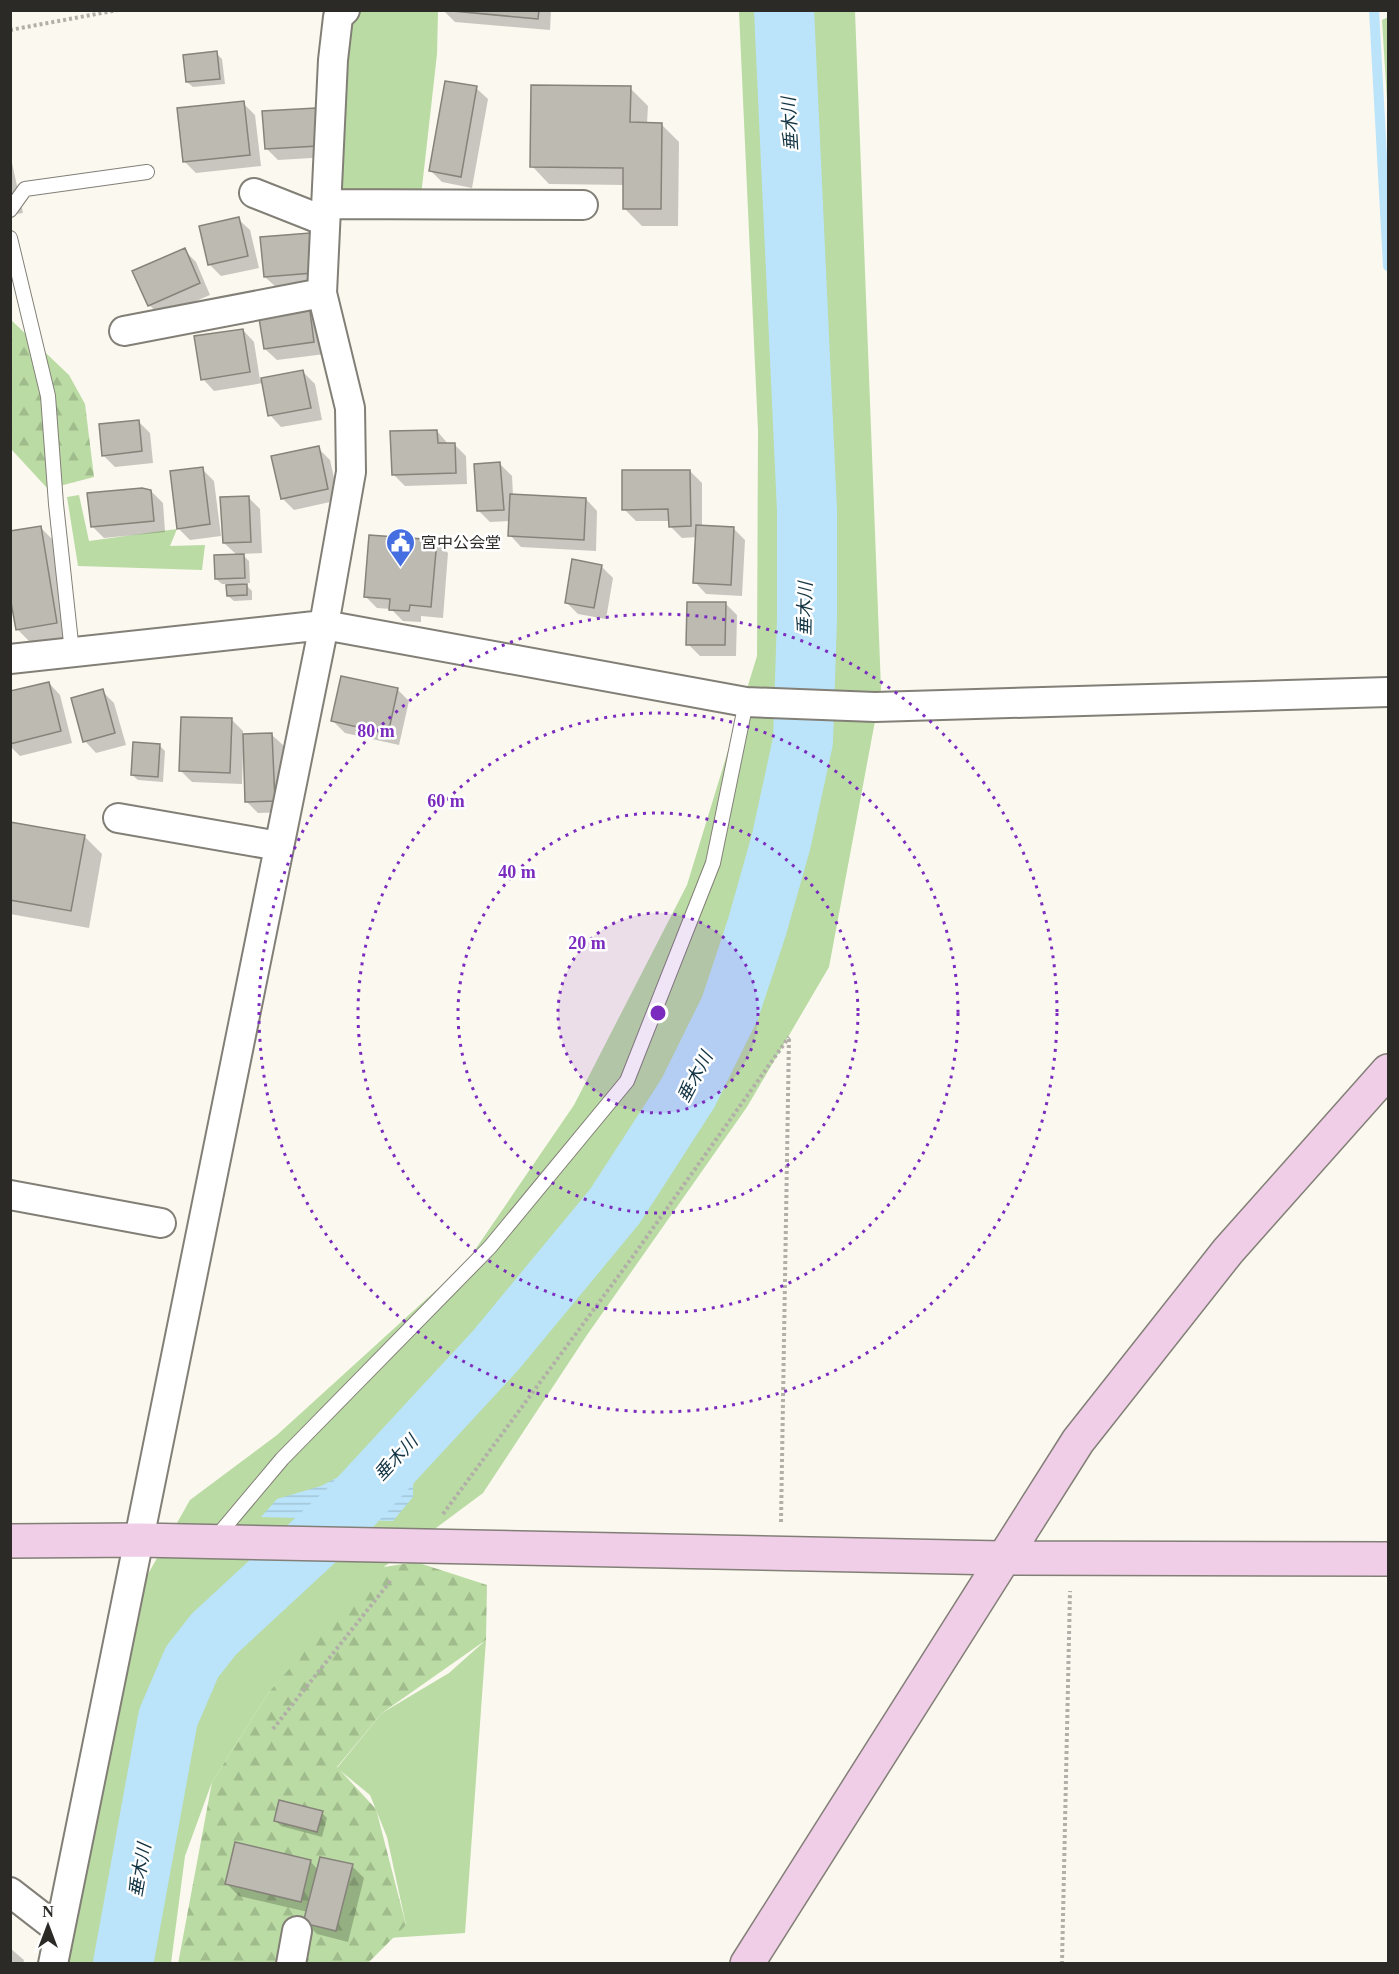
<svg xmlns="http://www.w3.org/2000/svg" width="1399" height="1974" viewBox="0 0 1399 1974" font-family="'Times New Roman','Noto Sans JP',serif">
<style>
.grass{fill:#badba3}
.forest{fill:url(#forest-firs)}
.water{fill:url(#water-rules)}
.shadow{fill:#0003}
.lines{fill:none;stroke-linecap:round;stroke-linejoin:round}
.stream{stroke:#bbe4fb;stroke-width:10}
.river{stroke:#bbe4fb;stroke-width:60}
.building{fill:#bdbab1;stroke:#86837a;stroke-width:1.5}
.lane-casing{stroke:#827f77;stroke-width:16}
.street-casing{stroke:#827f77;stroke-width:32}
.secondary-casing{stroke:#827f77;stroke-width:36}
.path{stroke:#b1afa8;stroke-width:4;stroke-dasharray:3 3;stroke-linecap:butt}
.lane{stroke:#fff;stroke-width:14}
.street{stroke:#fff;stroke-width:28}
.secondary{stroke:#f0cee8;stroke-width:33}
.ring{fill:none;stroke:#7b2cbf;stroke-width:3;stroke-dasharray:3 6}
.labels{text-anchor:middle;stroke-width:5;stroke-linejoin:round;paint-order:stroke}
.poi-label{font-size:16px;fill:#2b2a27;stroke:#fff;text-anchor:start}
.water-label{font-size:18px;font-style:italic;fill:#133443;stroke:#fff}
.centre{fill:#7b2cbf;stroke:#fff;stroke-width:3}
.ring-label{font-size:18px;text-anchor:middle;font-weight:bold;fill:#7b2cbf;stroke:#fff;stroke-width:5;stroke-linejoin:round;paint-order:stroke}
</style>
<defs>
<pattern id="forest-firs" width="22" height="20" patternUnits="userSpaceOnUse" patternTransform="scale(1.5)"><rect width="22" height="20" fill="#badba3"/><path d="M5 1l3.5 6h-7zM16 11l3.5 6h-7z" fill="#a0bc8c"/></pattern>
<pattern id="water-rules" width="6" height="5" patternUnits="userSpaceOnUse" patternTransform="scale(1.5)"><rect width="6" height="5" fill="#bbe4fb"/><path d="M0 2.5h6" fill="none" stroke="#a1c4d7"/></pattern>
</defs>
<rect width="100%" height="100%" fill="#fbf8ef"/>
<path class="grass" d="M346 11H438L437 54 420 205 330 202Z
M739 11H855L881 689 829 967 747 1107 587 1335 483 1493 385 1566 269 1692 212 1782 185 1856 171 1963 60 1964 144 1581 190 1500 277 1435 466 1263 574 1105 687 885 757 656 758 431Z
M1388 17V117L1382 20Z
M79 495 89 541 177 529 170 546 205 545 202 570 78 566 67 497Z
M486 1640 465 1933 388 1938 406 1925 387 1837 370 1795 337 1768 382 1713 449 1673Z"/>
<path class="forest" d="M10 319 69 375 85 404 94 477 48 489 11 449Z
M416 1562 487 1585 486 1640 382 1713 337 1767 376 1809 406 1925 368 1963 178 1964 212 1782 269 1692 378 1568Z"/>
<path class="water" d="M449 1376 460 1389 414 1439 413 1497 393 1521 261 1517 277 1499 321 1486 363 1464Z"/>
<path class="shadow" d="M443 10H551L550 30 455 22Z
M216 53 222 59 225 84 193 87 187 82Z
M476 88 488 99 472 188 442 182 431 171Z
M630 88 648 106 647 124H661L679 142 678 226H642L624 208 625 185 549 184 532 166Z
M243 103 255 115 261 166 196 173 184 161Z
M316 109 327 121 329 157 278 160 266 148Z
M10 154 23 213 10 215Z
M238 219 250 230 259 268 221 276 209 264Z
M310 235 321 246 325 285 277 288 265 277Z
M184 250 196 262 210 295 161 316 149 305Z
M308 306 320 318 325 354 277 360 265 349Z
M243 330 254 342 260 380 303 372 315 384 322 420 281 427 270 415 263 383 214 391 203 379Z
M138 421 150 433 153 463 115 467 103 455Z
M437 431 449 445 454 444 466 456 467 484 405 486 393 474Z
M318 448 330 460 339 500 294 510 282 498Z
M500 464 512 476 513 496 586 499 597 511 596 551 521 547 510 535V521L490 522 478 510Z
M202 469 214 481 221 536 190 540 178 528Z
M690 471 702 483V527L734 529 745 540 742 596 706 594 695 582 697 537 682 538 670 526V521H636L624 509Z
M151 491 163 503 165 532 104 538 92 526Z
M248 497 260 509 262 553 242 554 249 561 250 583H244L252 591V600L234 601 228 596V584H222L216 579 237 555 224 543Z
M41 528 58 545 74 640 35 647 17 629 13 603H10V533Z
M436 541 448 553 443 618 421 616V622L403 621 391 609 377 608 365 596Z
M601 566 613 578 606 619 578 614 566 602Z
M725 603 737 615 736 656H700L688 644Z
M49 683 60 695 72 743 20 756 10 746V693Z
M397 689 409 701 399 745 345 733 333 721Z
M102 691 114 703 126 745 96 753 85 741Z
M232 720 243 731V736L272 735 284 746 286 812 258 813 246 801 245 753H243L242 784 192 782 180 770Z
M159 745 165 751 163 782 138 780 132 775Z
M10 823 84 836 102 854 89 928 10 914Z
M322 1813 327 1818 322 1837 281 1826 275 1820Z
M310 1861 318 1870 352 1866 364 1878 348 1942 317 1934 305 1922 308 1912 239 1896 227 1884Z
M10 1948 24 1960 23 1964H10Z"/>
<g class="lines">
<path class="stream" d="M1374 10 1388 266"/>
<path class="river" d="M123 1964 168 1718 192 1662 214 1634 348 1510 496 1350 615 1206 688 1093 730 1008 757 927 781 842 803 741 807 618V511L784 10"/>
</g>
<path class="building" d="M442 10H539L538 19Z
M217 51 220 79 186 82 183 55Z
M445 81 477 86 461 177 429 171Z
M531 85 631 86 630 122 662 123 661 209H623V168L530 167Z
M244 101 250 155 183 162 177 108Z
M316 108 318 146 265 149 262 111Z
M239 217 248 256 208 265 199 226Z
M310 233 313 273 264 277 260 237Z
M185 248 200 283 148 306 132 271Z
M309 304 314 342 264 349 258 312Z
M243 329 250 372 201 380 194 336Z
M303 370 311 408 268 416 261 378Z
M139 420 142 451 102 456 99 424Z
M437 430 438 443H455L456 473 392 475 390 431Z
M319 446 328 489 281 499 271 456Z
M500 462 504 510 477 511 474 464Z
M203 467 210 524 177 529 170 471Z
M622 470H690L691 526 669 527 668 509 622 510Z
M142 488 151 490 154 521 91 527 87 493Z
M510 494 586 498 584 540 508 536Z
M249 496 251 542 223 543 220 497Z
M696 525 734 527 731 585 693 583Z
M41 526 57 623 16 630 10 597V531Z
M369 535 437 540 431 607 410 605 409 611 389 610 390 599 364 597Z
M244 554 245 578 215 579 214 555Z
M572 559 602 565 594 608 565 603Z
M247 584V595L227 596 226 585Z
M687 602H726L725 645H686Z
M341 676 398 688 388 734 331 721Z
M49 682 61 731 10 744V691Z
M103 689 115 733 83 742 71 698Z
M181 717 232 718 230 773 179 771Z
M272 733 275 801 245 802 243 734Z
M133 742 160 744 158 777 131 775Z
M10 822 85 835 71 911 10 900Z
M279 1800 323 1811 317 1832 274 1821Z
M235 1842 311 1860 301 1902 225 1884Z
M320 1857 353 1864 336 1931 303 1923Z"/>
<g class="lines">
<defs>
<path id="lane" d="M10 210 25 189 147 172
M10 238 48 396 56 504 72 652
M219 1534 282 1459 490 1247 627 1081 713 863 746 702"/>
<path id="street" d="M254 193 325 221
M326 204 583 205
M124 331 322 293
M10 659 324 625 746 702 875 707 1388 692
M118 818 279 846
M10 1195 161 1223
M10 1892 59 1930
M53 1964 324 625 351 472 350 408 322 293 333 60 338 17 345 10
M291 1964 297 1931"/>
<path id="secondary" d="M10 1541 139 1540 1001 1558 1388 1559
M747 1964 1078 1441 1228 1251 1388 1071"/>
</defs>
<use href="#lane" class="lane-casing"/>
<use href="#street" class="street-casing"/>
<use href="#secondary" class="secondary-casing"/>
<path class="path" d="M10 30 118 10
M443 1514 631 1259 789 1037
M781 1522 789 1037
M273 1729 392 1579
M1062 1964 1070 1591"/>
<use href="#lane" class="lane"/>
<use href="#street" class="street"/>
<use href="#secondary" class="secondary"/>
</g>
<circle cx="658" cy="1013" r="100" fill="#7b2cbf" fill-opacity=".12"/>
<g class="ring">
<circle cx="658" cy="1013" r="100"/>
<circle cx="658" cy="1013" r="200"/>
<circle cx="658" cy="1013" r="300"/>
<circle cx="658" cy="1013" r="399"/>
</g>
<defs>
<symbol id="civic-pin" viewBox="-11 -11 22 30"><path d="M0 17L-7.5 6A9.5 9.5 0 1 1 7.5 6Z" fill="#456fe1" stroke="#fff"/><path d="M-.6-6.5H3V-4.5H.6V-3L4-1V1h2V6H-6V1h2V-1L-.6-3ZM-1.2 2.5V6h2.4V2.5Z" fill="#fff"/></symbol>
</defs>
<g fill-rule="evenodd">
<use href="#civic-pin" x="384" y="526" width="33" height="45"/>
</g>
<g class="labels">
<g class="poi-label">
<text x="421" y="548">宮中公会堂</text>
</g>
<g class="water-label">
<text transform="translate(790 124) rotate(-93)" y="6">垂木川</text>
<text transform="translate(805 609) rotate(-89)" y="6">垂木川</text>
<text transform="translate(695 1077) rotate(-62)" y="6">垂木川</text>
<text transform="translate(396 1458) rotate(-47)" y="6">垂木川</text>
<text transform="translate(140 1870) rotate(-80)" y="6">垂木川</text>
</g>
</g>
<circle cx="658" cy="1013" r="9" class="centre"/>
<g class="ring-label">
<text x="376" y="737">80 m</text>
<text x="446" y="807">60 m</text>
<text x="517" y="878">40 m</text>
<text x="587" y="949">20 m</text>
</g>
<rect width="1399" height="1974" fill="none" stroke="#2b2a27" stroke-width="24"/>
<g transform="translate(48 1926)" stroke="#ffffff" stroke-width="4.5" paint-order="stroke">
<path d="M0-4.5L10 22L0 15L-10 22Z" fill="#2b2a27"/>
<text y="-9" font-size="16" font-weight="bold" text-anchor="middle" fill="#2b2a27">N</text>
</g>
</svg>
